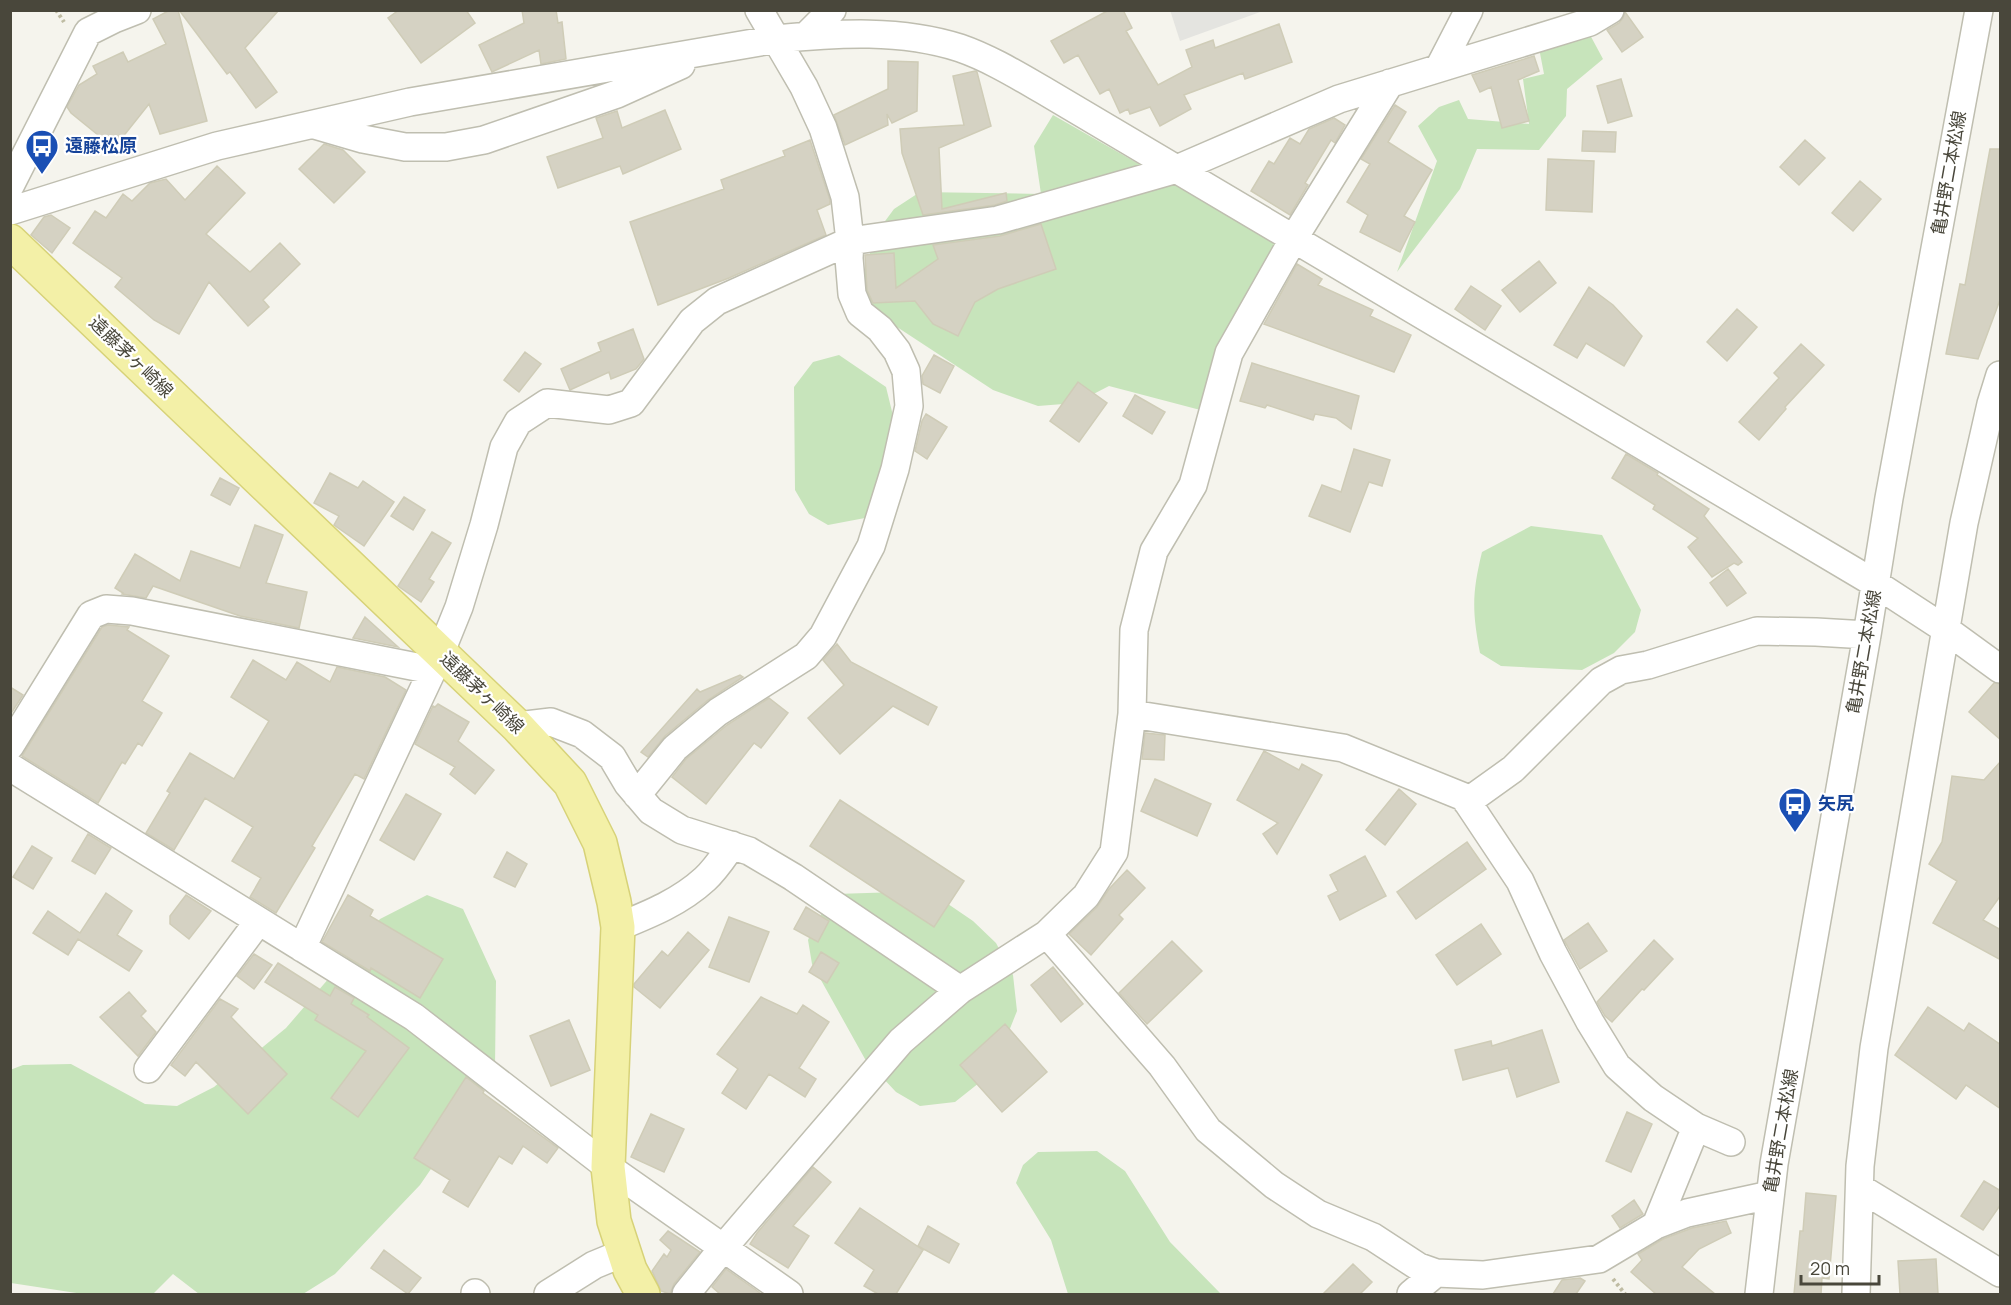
<svg xmlns="http://www.w3.org/2000/svg" width="2011" height="1305" viewBox="0 0 2011 1305" font-family="Manrope,'Noto Sans JP',sans-serif">
<style>
.green{fill:#c7e4bb}
.parking{fill:#e4e4e0}
.building{fill:#d5d2c3;stroke:#cfccb7;stroke-width:1.5}
.lines{fill:none;stroke-linecap:round;stroke-linejoin:round}
.minor-casing{stroke:#bfbeb0;stroke-width:30}
.major-casing{stroke:#d7d278;stroke-width:36}
.path{stroke:#bfbca3;stroke-width:4;stroke-dasharray:3 3;stroke-linecap:butt}
.minor{stroke:#fff;stroke-width:27}
.major{stroke:#f3f0a7;stroke-width:33}
.labels{text-anchor:middle;stroke-width:4.5;stroke-linejoin:round;paint-order:stroke}
.transit-label{font-size:18px;font-weight:bold;fill:#164399;stroke:#fff;text-anchor:start}
.street-label{font-size:18px;fill:#49473b;stroke:#fff}
</style>
<rect width="100%" height="100%" fill="#f5f4ed"/>
<path class="green" d="M1589 33 1603 59 1567 89 1566 116 1539 150 1477 149 1460 189 1397 272 1437 161 1418 126 1439 107 1459 100 1468 119 1529 124 1523 79 1544 74 1539 48Z
M1053 115 1279 244 1208 412 1109 386 1076 403 1038 406 993 390 865 306 860 284 877 232 894 209 920 192 1041 194 1034 146Z
M839 355 886 387 907 473 895 499 865 518 828 525 809 514 795 490 794 387 813 362Z
M1531 526 1602 535 1641 610 1635 632 1614 653 1582 670 1501 666 1480 653C1472 611 1472 593 1482 552Z
M929 891 973 921 996 943 1013 975 1017 1011 1003 1046 984 1079 955 1102 920 1106 896 1092 865 1059 812 964 808 940 817 920 836 894Z
M427 895 463 909 496 981 495 1068 459 1128 420 1185 335 1274 303 1294H199L173 1274 153 1294H83L11 1283 10 1070 23 1065 71 1064 145 1104 177 1106 214 1087 286 1028 380 919Z
M1097 1151 1125 1171 1170 1242 1221 1294H1068L1051 1240 1016 1183 1023 1165 1038 1152Z"/>
<path class="parking" d="M1170 10H1263V11L1180 41Z"/>
<path class="building" d="M170 10H178L207 121 160 134 149 104 114 148 71 113 67 107 79 85 97 74 93 66 123 52 128 62 166 44 153 19Z
M179 10H279L245 48 277 92 256 108 230 72 227 74Z
M399 10H466L475 23 421 63 388 18Z
M522 10H556L558 23 562 22 566 59 541 64 539 50 492 72 479 45 524 23Z
M1109 10H1123L1132 28 1126 31 1158 85 1192 67 1186 50 1213 40 1215 48 1279 24 1292 62 1245 79 1243 73 1184 95 1191 109 1160 126 1150 107 1130 114 1128 109 1120 113 1109 89 1100 94 1078 55 1064 63 1051 41Z
M1625 12 1643 37 1622 52 1607 30 1619 23 1623 18Z
M1534 56 1539 71 1518 80 1529 121 1502 128 1491 87 1480 92 1472 75Z
M888 61 918 62 917 111 892 123 887 114 888 125 845 145 834 115 888 89Z
M975 71 977 72 991 126 939 148 942 209 1006 193 1007 201 995 205 923 215 902 153 900 129 964 125 953 76Z
M1621 79 1632 116 1608 123 1597 86Z
M1395 105 1406 112 1388 142 1432 170 1404 216 1415 222 1400 252 1360 232 1368 215 1347 202 1370 164 1361 159Z
M665 110 681 149 623 174 620 166 558 188 547 157 603 138 596 118 617 111 622 128Z
M1334 118 1345 125 1335 143 1331 140 1305 183 1308 185 1290 215 1251 191 1269 161 1274 164 1290 138 1300 144 1309 129Z
M1583 131 1616 132 1615 152 1582 151Z
M810 140 830 200V204L817 210 826 235 729 278 658 305 630 222 724 189 721 180 785 156 783 151Z
M1805 140 1825 158 1799 185 1780 167Z
M324 144 343 150 365 172 334 203 299 169Z
M1990 149H2001V297L1978 359 1946 354 1960 284 1965 285Z
M1548 159 1594 161 1592 212 1546 210Z
M217 166 245 193 206 234 250 272 280 243 300 264 263 300 269 307 248 326 209 282 179 334 154 320 115 287 122 278 73 243 95 211 106 218 123 194 132 201 150 183 166 179 185 200Z
M1860 181 1881 199 1853 231 1832 213Z
M51 215 70 228 52 253 31 235 44 217Z
M1041 224 1056 269 998 289 975 302 958 336 933 324 915 301 873 303 867 290 865 255 894 253 896 288 938 259 933 245 1000 236Z
M1539 261 1556 283 1520 312 1502 290Z
M1297 264 1322 279 1318 285 1373 310 1370 316 1411 335 1394 372 1264 324Z
M1471 286 1501 306 1485 330 1455 309Z
M1589 287 1613 305 1642 336 1624 366 1586 343 1577 358 1554 345Z
M1737 309 1757 327 1727 361 1707 342Z
M633 329 644 359 636 369 611 379 609 372 570 390 561 369 601 351 598 343Z
M1801 344 1824 365 1785 407 1786 409 1759 440 1739 422 1779 378 1774 373Z
M525 352 541 364 519 392 504 380Z
M934 355 954 366 940 393 923 384 922 376Z
M1252 363 1359 396 1351 429 1336 418 1315 414 1313 420 1267 405 1265 408 1240 401Z
M1078 382 1107 403 1079 442 1050 421Z
M1135 395 1165 412 1152 434 1123 416Z
M926 414 947 427 927 459 915 451 922 421Z
M1354 449 1390 460 1382 486 1369 482 1350 532 1309 516 1322 485 1341 492Z
M1626 454 1658 473 1657 475 1709 509 1704 516 1742 562 1738 565 1734 563 1712 577 1688 547 1698 538 1653 509 1655 505 1612 478Z
M330 473 358 488 363 481 394 502 364 546 334 525 339 516 314 503Z
M220 478 239 488 230 505 211 495Z
M404 497 425 510 413 530 391 516Z
M255 525 283 535 266 583 307 592 299 628 240 616 153 586 146 598 122 594 123 593 115 588 135 554 180 581 191 551 240 568Z
M432 532 451 543 429 579 434 582 421 602 398 586Z
M1728 569 1746 593 1727 606 1710 583Z
M365 617 398 647 353 638Z
M108 625 129 627 127 630 169 656 142 701 162 713 142 746 138 743 125 764 122 762 98 803 22 756 102 627Z
M837 644 851 662 937 707 928 725 893 706 840 754 808 718 844 685 823 660Z
M253 660 286 680 297 662 330 682 337 667 385 677 406 690 364 779 355 774 312 846 315 848 276 913 250 897 261 878 232 861 253 827 205 798 174 850 146 833 170 793 167 791 190 753 234 779 269 721 231 697Z
M740 675 743 677 708 700 665 736 648 757 641 752 697 689 700 692Z
M1994 683 2001 684V740L1969 712Z
M10 687 23 695 10 715Z
M769 698 788 713 761 748 754 743 706 804 672 777 686 759 727 725Z
M438 704 469 722 458 741 494 770 475 794 450 774 455 767 415 744 433 706 435 707Z
M1145 733 1165 735 1164 760 1142 759Z
M1264 751 1299 770 1302 764 1322 775 1277 854 1263 834 1278 823 1237 800Z
M2001 761V895L1983 920 2001 930V960L1933 923 1957 881 1929 864 1942 842 1952 776 1984 780Z
M1155 779 1211 804 1197 836 1141 811Z
M1399 789 1416 804 1385 845 1366 830Z
M406 794 441 814 414 860 380 840Z
M840 800 964 881 934 927 810 846Z
M88 834 111 848 95 874 72 861Z
M1467 842 1486 869 1416 919 1397 892Z
M32 846 52 858 33 889 13 877Z
M507 852 527 864 515 887 494 877Z
M1365 856 1386 896 1340 920 1328 896 1338 891 1330 875Z
M1127 870 1145 888 1119 915 1123 919 1091 955 1069 934 1097 907 1109 889Z
M106 893 132 911 117 935 142 951 129 971 78 939 68 955 33 933 48 911 80 933Z
M186 895 211 911 189 939 170 924V916Z
M348 895 373 910 370 916 443 959 420 998 371 968 370 971 322 942Z
M806 907 829 921 818 942 794 929Z
M729 917 769 932 749 982 709 967Z
M1588 923 1607 951 1580 969 1564 940Z
M1481 924 1501 954 1457 985 1436 955Z
M688 932 709 950 660 1008 634 987V984L662 951 668 956Z
M1654 940 1673 959 1644 990 1642 989 1612 1022 1605 1016 1597 1002Z
M1172 941 1202 971 1147 1024 1119 993Z
M821 952 839 963 827 983 809 972Z
M254 954 272 965 254 989 237 976Z
M278 963 330 996 335 987 354 998 351 1004 369 1015 367 1017 409 1048 358 1117 331 1098 366 1051 315 1020 318 1015 265 982Z
M1053 967 1083 1004 1061 1022 1031 985Z
M129 992 146 1011 141 1016 156 1032 138 1056 100 1017Z
M761 997 797 1014 803 1005 829 1022 799 1068 816 1079 805 1097 769 1074 746 1109 722 1093 738 1069 717 1054Z
M220 999 238 1009 231 1017 287 1074 248 1114 196 1062 185 1076 171 1065Z
M1928 1007 1964 1031 1969 1023 2001 1045V1109L1966 1085 1956 1099 1895 1055Z
M569 1020 590 1070 551 1086 530 1036Z
M1005 1024 1047 1072 1002 1112 960 1065Z
M1542 1030 1559 1082 1517 1097 1508 1068 1463 1080 1455 1050 1491 1041 1492 1046Z
M466 1077 484 1091 483 1093 558 1148 547 1163 523 1146 512 1164 499 1156 468 1207 443 1192 450 1180 414 1158Z
M1627 1112 1652 1124 1631 1172 1606 1161Z
M651 1114 684 1129 664 1172 631 1157Z
M813 1167 831 1182 793 1226 809 1236 788 1268 750 1244 757 1233Z
M1984 1181 2001 1191V1204L1983 1230 1961 1216Z
M1806 1193 1836 1196 1829 1279 1822 1278 1821 1294H1794L1800 1231H1803Z
M1634 1200 1643 1214 1620 1228 1612 1216Z
M860 1208 923 1250 896 1294H878L864 1286 874 1270 835 1243Z
M1726 1221 1731 1233 1699 1249 1682 1267 1715 1294H1656L1631 1272 1642 1260 1638 1254 1663 1239 1692 1228Z
M928 1226 959 1244 949 1263 918 1246Z
M668 1231 700 1252 674 1284 670 1294 661 1291 652 1271 664 1254 667 1257 671 1250 660 1240Z
M384 1250 421 1278 408 1294 371 1268Z
M1936 1259 1938 1294H1900L1898 1261Z
M1353 1264 1372 1282 1360 1294H1323Z
M726 1269 756 1290 761 1294H720L712 1287Z
M1580 1278 1585 1281 1576 1294H1553L1562 1280Z"/>
<g class="lines">
<defs>
<path id="minor" d="M806 36 832 10
M1439 68 1469 10
M315 125 363 139 405 147H446L484 140 617 94 681 65
M10 186 88 32 114 19 137 10
M10 211 217 146 410 102 777 39C838 33 901 29 960 48 989 58 1017 75 1043 90L1876 584 1945 629 2000 669
M1132 714 1343 748 1464 797 1520 881 1553 953 1590 1022 1617 1066 1653 1098 1696 1127 1731 1142
M517 726 551 722 582 734 612 757 628 784 651 811 682 830 749 851 793 877 960 990
M10 746 91 615 106 609 132 611 432 670
M10 767 414 1017 608 1167 789 1294
M637 795 675 748 718 712 806 656 823 636 871 546 895 469 909 406 906 371 897 351 880 329 860 313 852 294 849 258 850 241 845 197 823 128 804 87 759 10
M1467 802 1513 769 1601 681 1621 670 1648 665 1757 631 1816 632 1867 635
M618 927C650 914 680 902 705 879 716 869 724 856 732 845
M1047 934 1162 1066 1208 1130 1274 1185 1318 1214 1373 1237 1419 1267 1436 1273 1483 1275 1599 1259 1656 1225 1687 1213 1770 1195
M302 948 440 654 459 607 484 525 504 447 518 422 547 403 609 410 631 403 692 321 717 301 850 241 998 220 1177 169 1339 99 1590 22 1610 10
M148 1069 258 922
M1860 1188 2000 1273
M1656 1225 1696 1127
M475 1293 476 1294
M548 1294 594 1265 623 1253
M686 1294 723 1248 901 1041 960 990 1047 934 1086 896 1114 852 1132 714 1134 630 1154 551 1193 485 1229 353 1294 238 1390 83
M1411 1294 1436 1273
M1759 1294 1774 1164 1867 635 1889 498 1979 10
M1856 1294 1860 1166 1874 1048 1964 523 1991 404 2000 375"/>
<path id="major" d="M10 241 517 726 570 783 600 843 614 902 618 927 608 1167 614 1221 630 1270 643 1294"/>
</defs>
<use href="#minor" class="minor-casing"/>
<use href="#major" class="major-casing"/>
<path class="path" d="M56 10 64 22
M1613 1279 1625 1294"/>
<use href="#minor" class="minor"/>
<use href="#major" class="major"/>
</g>
<defs>
<symbol id="bus-pin" viewBox="-11 -11 22 30"><path d="M0 17L-7.5 6A9.5 9.5 0 1 1 7.5 6Z" fill="#1a4fb4" stroke="#fff"/><path d="M-5-6H5V4H4V6H2V4H-2V6H-4V4H-5ZM-3.5-4V0h7V-4ZM-3.5 1.2v1.5H-2V1.2ZM2 1.2v1.5H3.5V1.2Z" fill="#fff"/></symbol>
</defs>
<g fill-rule="evenodd">
<use href="#bus-pin" x="23" y="127" width="38" height="52"/>
<use href="#bus-pin" x="1776" y="785" width="38" height="52"/>
</g>
<g class="labels">
<g class="transit-label">
<text x="65" y="152">遠藤松原</text>
<text x="1818" y="810">矢尻</text>
</g>
<g class="street-label">
<text transform="translate(1949 173) rotate(-80)" y="6">亀井野二本松線</text>
<text transform="translate(131 357) rotate(44)" y="6">遠藤茅ヶ崎線</text>
<text transform="translate(1864 652) rotate(-80)" y="6">亀井野二本松線</text>
<text transform="translate(482 693) rotate(44)" y="6">遠藤茅ヶ崎線</text>
<text transform="translate(1781 1131) rotate(-80)" y="6">亀井野二本松線</text>
</g>
</g>
<rect width="2011" height="1305" fill="none" stroke="#49473b" stroke-width="24"/>
<path d="M1801 1275v9h78v-9" fill="none" stroke="#49473b" stroke-width="3"/>
<text x="1810" y="1275" font-size="18" fill="#49473b" stroke="#ffffff" stroke-width="4.5" paint-order="stroke">20 m</text>
</svg>
